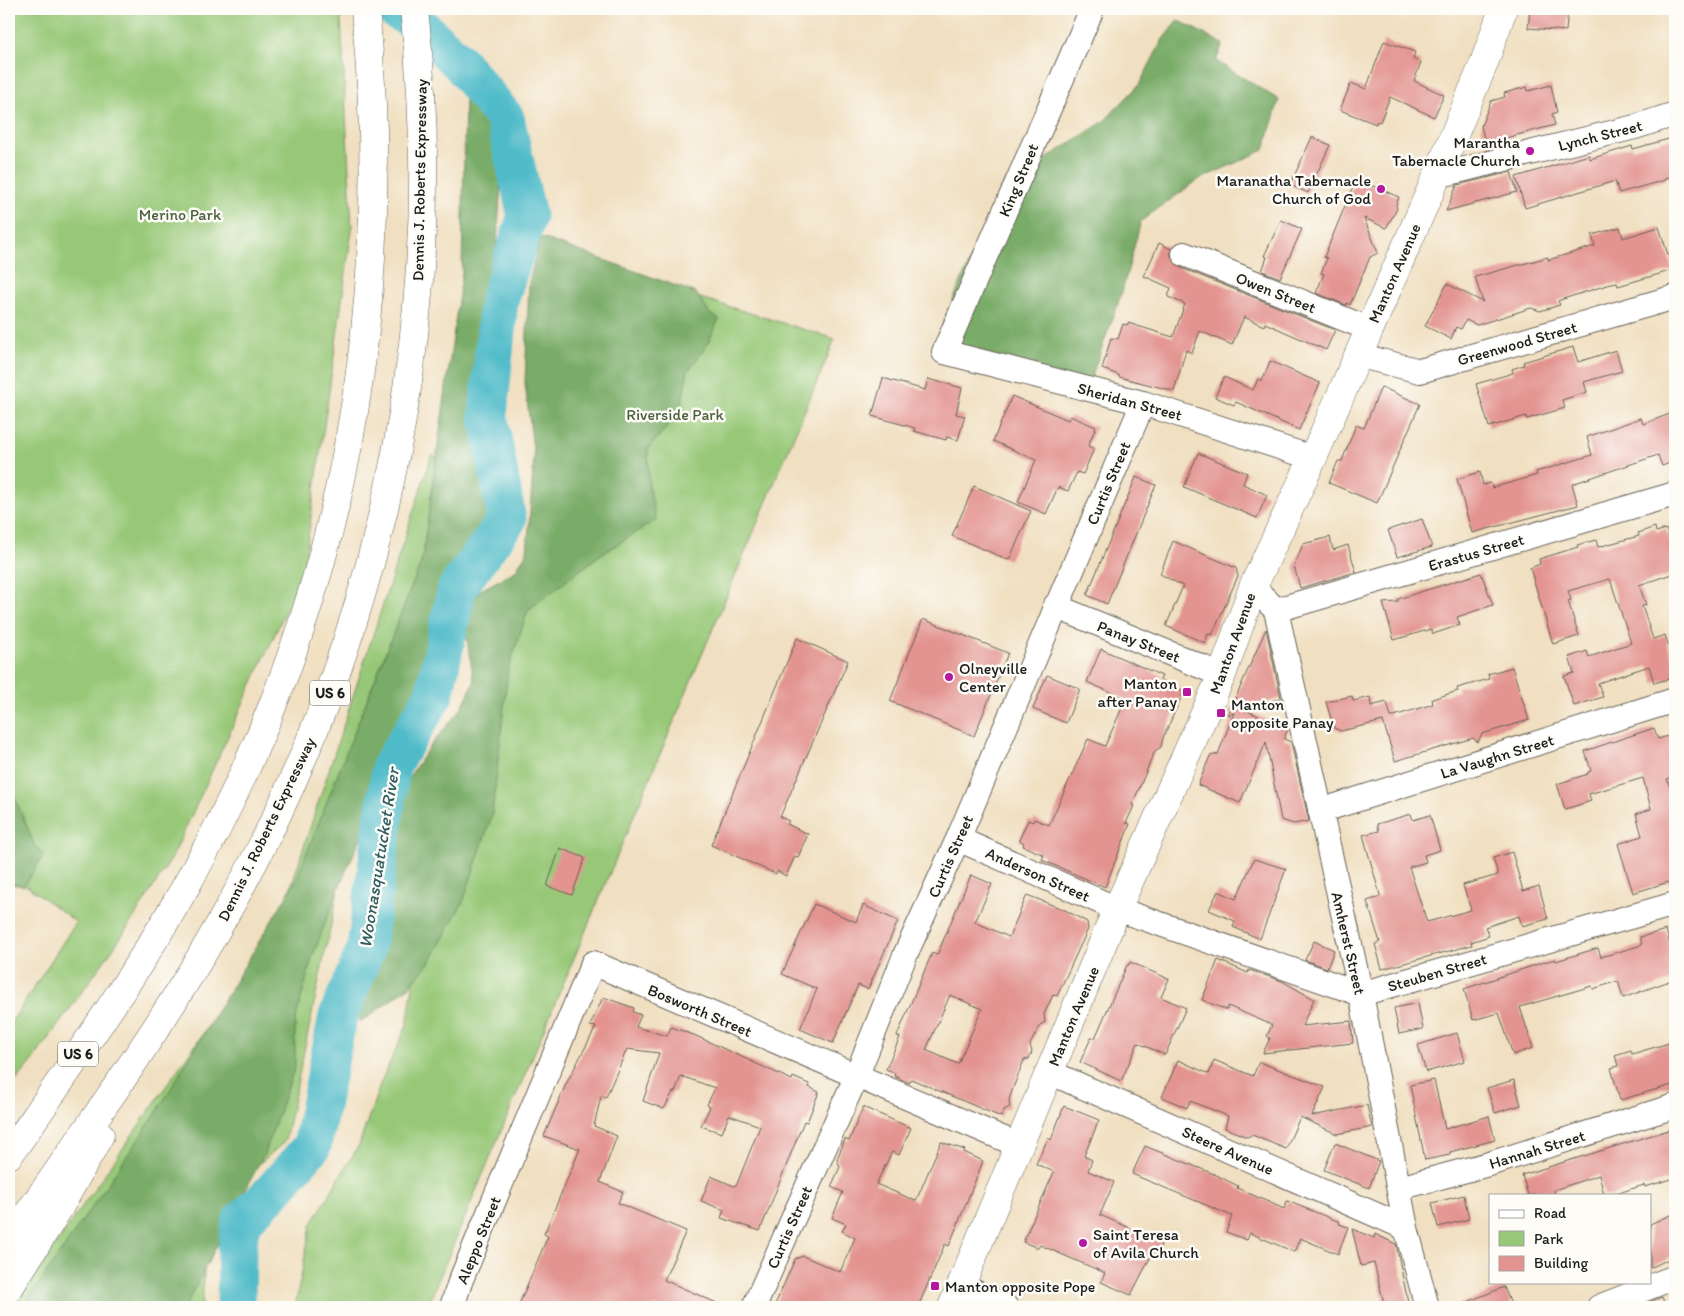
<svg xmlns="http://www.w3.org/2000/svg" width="1684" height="1316" viewBox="0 0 1684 1316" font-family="Itim,sans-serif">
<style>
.green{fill:#97c877;stroke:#5a724a}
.forest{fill:#79ac68;stroke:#4a6442}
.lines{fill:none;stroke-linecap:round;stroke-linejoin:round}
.river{stroke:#4fbbc9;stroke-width:39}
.building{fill:#e39491;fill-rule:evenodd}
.minor-casing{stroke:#666055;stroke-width:26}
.major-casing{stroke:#666055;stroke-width:29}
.highway-casing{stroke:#666055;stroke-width:29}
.minor{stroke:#fff;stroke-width:24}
.major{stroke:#fff;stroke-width:28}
.highway{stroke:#fff;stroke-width:28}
.poi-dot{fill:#b5179e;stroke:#fdfcf7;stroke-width:2}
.labels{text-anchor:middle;stroke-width:5;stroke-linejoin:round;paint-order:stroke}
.shield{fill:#fdfcf7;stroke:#605f5e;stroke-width:1}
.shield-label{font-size:15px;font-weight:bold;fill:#1c1c1c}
.street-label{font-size:16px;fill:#1c1c1c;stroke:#fdfcf7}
.poi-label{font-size:16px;fill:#1c1c1c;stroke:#fdfcf7;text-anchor:start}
.park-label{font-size:16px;fill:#4d6140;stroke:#fdfcf7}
.water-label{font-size:18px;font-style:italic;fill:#305c61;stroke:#fdfcf7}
</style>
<rect width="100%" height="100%" fill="#fdfcf7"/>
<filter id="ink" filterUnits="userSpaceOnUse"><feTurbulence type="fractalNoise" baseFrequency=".02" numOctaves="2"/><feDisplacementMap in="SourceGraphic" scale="10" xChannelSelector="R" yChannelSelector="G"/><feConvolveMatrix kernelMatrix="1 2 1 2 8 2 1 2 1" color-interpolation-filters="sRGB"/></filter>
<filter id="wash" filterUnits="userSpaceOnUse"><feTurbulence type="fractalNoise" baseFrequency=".0096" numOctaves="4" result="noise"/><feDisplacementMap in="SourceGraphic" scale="20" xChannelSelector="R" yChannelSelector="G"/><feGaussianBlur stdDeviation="1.12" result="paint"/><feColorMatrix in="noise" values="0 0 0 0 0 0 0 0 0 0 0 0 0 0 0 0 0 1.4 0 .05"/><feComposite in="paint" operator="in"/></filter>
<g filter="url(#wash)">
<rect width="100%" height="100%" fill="#f0dfc0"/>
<path class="green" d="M9 9H339L341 17 352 230 303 573 172 858 122 936 31 1063 9 1089V1026L76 922 9 873Z
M566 257 835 339 427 1307H295L311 1225 359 1145 381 1082 407 1025 414 979 530 588Z
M432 454 486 507 362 778 285 1141 208 1210 202 1307H12L278 926Z"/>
<path class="forest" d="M1178 20 1223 44 1216 61 1279 100 1264 150 1198 180 1141 221 1122 292 1087 389 943 338V323L1004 183 1015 172 1047 158 1103 122 1139 85 1163 39Z
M465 90 479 107 492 129 502 166 493 306 499 474 480 546 460 589 435 668 336 894 312 958 295 1021V1067L265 1152 185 1307H23L155 1115 296 880 422 560 462 273Z
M540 237 696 293 710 314 719 319 706 347 688 371 680 412 648 449 649 485 656 520 600 555 528 610 508 670 492 815 463 902 430 962 410 986 360 1023 350 987 357 945 389 854 403 786 430 746 461 709 474 682 463 614 479 591 515 571 527 552 534 457 525 383 529 283Z
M9 783 34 844 44 855 24 886 9 884Z"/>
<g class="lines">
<path class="river" d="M236 1307 237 1250 241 1222 271 1193 312 1146 338 1016 366 949 391 766 434 695 457 588 507 520 488 415 499 300 527 216 505 118 459 62 414 21 394 9"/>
</g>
<g id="blocks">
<path class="building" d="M1530 9H1568L1566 31 1528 28Z
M1384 41 1415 52 1413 59 1421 62 1414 81 1444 95 1434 117 1390 97 1380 122 1377 121 1376 124 1340 110 1351 83 1366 89Z
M1551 85 1557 112 1552 114 1555 125 1502 139 1504 145 1487 150 1481 126 1491 101 1505 97 1504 93 1527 87 1528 91Z
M1312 137 1330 145 1308 193 1290 185Z
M1672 138 1675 148V175L1665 178V180L1619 193 1615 181 1525 208 1516 177 1589 155 1590 159 1632 146 1633 149Z
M1511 172 1517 192 1446 211 1457 185Z
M1356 179 1399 197 1396 205 1397 209 1386 228 1364 218 1378 253 1370 257 1350 305 1347 303 1346 305 1316 293 1324 274 1321 273 1327 258 1324 257Z
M1281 220 1302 229 1280 278 1262 271 1267 257 1264 256Z
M1620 227 1623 238 1659 227 1673 270 1618 286 1617 283 1607 285 1560 300 1558 301 1560 305 1540 311 1531 308 1477 325 1466 320 1461 329 1456 327 1451 339 1425 326 1447 284 1483 302 1475 277 1548 257V260L1595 246 1592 235Z
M1159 243 1171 249V256L1179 267 1335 330 1326 350 1265 323 1264 326 1244 317 1232 345 1200 331 1192 353 1186 350 1174 391 1119 377V375L1102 369 1111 338 1118 339 1123 324 1127 325 1128 323 1173 337 1185 304 1168 297 1171 288 1144 276Z
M1573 347 1578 362 1616 350 1622 371 1584 382 1587 392 1562 400 1565 408 1527 419 1526 416 1489 427 1476 384 1513 373 1512 369 1524 365 1523 362Z
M1270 361 1320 383 1299 430 1236 402 1234 405 1215 397 1224 377 1253 390 1258 379 1262 381Z
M883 378 925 390 928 379 962 388 956 414 965 416 958 440 947 437 946 440 914 431 915 428 872 416Z
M1381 387 1420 404 1377 503 1329 483 1338 461H1342L1356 425 1364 428Z
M1012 396 1068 420 1070 416 1096 427 1088 446 1094 449 1083 474 1077 472 1068 491 1058 487 1046 514 1018 502 1036 460 993 441Z
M1675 412V461L1662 466 1658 455 1572 484 1578 505 1472 533 1457 479 1480 472 1483 485 1491 483 1492 488 1537 475 1536 472 1592 455 1587 437 1641 418 1643 424Z
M1198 453 1247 473 1243 484 1267 495 1257 518 1184 487Z
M1136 477 1156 485 1107 604 1087 595Z
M974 486 1031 511 1009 560 952 536Z
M1422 519 1432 547 1397 557 1388 530Z
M1655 527 1656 532 1666 529 1675 557V573L1639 585 1646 605 1642 606 1653 639 1665 635 1675 667V677L1654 683 1649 666 1598 683 1603 697 1574 706 1564 676 1574 673 1569 657 1587 651 1589 657 1631 643 1610 579 1568 591 1571 600 1568 601 1579 636 1553 644 1530 568 1540 564 1539 559 1578 547 1577 545 1596 540 1598 547 1639 536 1638 533Z
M1330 537 1333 550 1348 545 1356 572 1300 588 1294 566 1303 544Z
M1173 541 1236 568 1238 576 1212 635 1208 634 1205 643 1166 626 1183 586 1160 574Z
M1481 573 1493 605 1457 617 1460 625 1433 634 1431 629 1394 640 1383 603 1398 602V599Z
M923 619 1008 653 974 736 890 701Z
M1266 629 1281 698 1245 710 1288 729 1284 739 1291 742 1309 821 1294 824 1281 820 1266 742 1240 803 1198 785 1210 756 1218 754 1234 713 1228 715Z
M797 638 848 661 780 817 789 821 787 824 808 834 798 857 795 856 786 876 777 871 776 874 711 845Z
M1101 649 1162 676 1160 680 1184 691 1163 738 1161 747 1155 751 1132 805 1134 806 1126 823 1130 824 1105 887 1042 860 1044 855 1023 846 1024 843 1019 840 1028 820 1033 822 1034 819 1049 825 1088 739 1105 746 1126 699 1087 682Z
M1512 667 1529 720 1482 734 1478 742 1473 738 1395 761 1383 721 1341 731 1334 728 1326 702 1352 696 1353 701 1370 697 1371 706 1387 702 1391 717 1433 704 1432 699 1458 691 1457 688 1489 679 1488 674Z
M1047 675 1080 689 1066 723 1033 709Z
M1654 728 1658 739 1675 734V776L1667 779 1675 803V880L1633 893 1618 844 1642 836 1636 814 1651 809 1643 778 1589 794 1591 801 1565 809 1557 784 1588 774V772L1591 771 1585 751Z
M1411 814 1413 820 1430 815 1440 850 1424 855 1426 862 1409 867 1427 922 1471 910 1463 885 1498 875 1493 858 1512 852 1523 891 1539 886 1548 919 1522 926 1519 916 1485 927 1489 936 1471 942 1472 945 1382 969 1375 944 1380 942 1367 901 1380 897V895L1363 835 1379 831 1377 824Z
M560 848 585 858 572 895 547 886Z
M1254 859 1286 869 1260 939 1233 927 1235 921 1209 910 1218 891 1236 899Z
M971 875 992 884 975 922 1009 937 1027 895 1065 910 1087 922 1088 929 1057 996 1053 995 1044 1014 1045 1022 1040 1025 1030 1045 1032 1052 1029 1059 1024 1060 1013 1088 1009 1100 1010 1107 1004 1110 1001 1117 911 1079 909 1083 894 1076 895 1073 886 1069 900 1037 897 1036 932 953 937 955ZM950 995 982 1009 958 1064 926 1050Z
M814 904 856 922 863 905 898 921 868 989 858 985 833 1043 800 1029 817 989 782 974Z
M1666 930 1675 960V979L1623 998 1618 981 1593 989 1592 986 1520 1007 1533 1048 1513 1055 1499 1013 1473 1020 1464 989 1538 964 1555 959 1556 961 1598 948 1601 957 1642 945 1640 937Z
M1314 941 1334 950 1327 968 1305 960Z
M1218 960 1248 973 1249 970 1282 981 1314 999 1302 1026 1351 1021 1353 1043 1263 1053 1270 1038 1267 1036 1272 1025 1228 1006 1227 1010 1202 1000Z
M1130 962 1169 979 1161 997 1186 1008 1165 1055 1138 1043 1121 1081 1080 1062 1091 1038H1095L1127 965H1129Z
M603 997 634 1008 633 1012 641 1015 636 1027 667 1036 671 1027 694 1035 792 1080 793 1077 809 1084V1087L819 1092 807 1122 804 1121 760 1231 721 1218 724 1210 701 1201 711 1176 734 1186 737 1184 760 1126 729 1115 722 1133 701 1126 710 1107 707 1105 715 1088 681 1076 675 1092H673L664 1109 643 1101 659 1053 627 1049 606 1097 601 1096 594 1126 617 1136 600 1182 623 1192 618 1203 686 1231 664 1280 726 1307H518L548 1236 544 1234 580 1149 544 1136 566 1084 596 1027 590 1026Z
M1418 1003 1423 1029 1399 1034 1394 1008Z
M1457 1033 1465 1061 1426 1072 1418 1045Z
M1669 1043 1675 1063V1084L1620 1100 1611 1068 1618 1066 1615 1055 1631 1050 1632 1054Z
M1178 1060 1209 1074 1214 1060 1253 1076 1259 1062 1325 1087 1312 1116 1367 1105 1372 1127 1337 1134 1300 1117 1286 1149 1252 1135 1247 1137 1225 1128 1228 1116 1190 1101 1187 1108 1162 1097Z
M1434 1080 1445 1129 1489 1116 1495 1140 1450 1152V1155L1425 1160 1410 1085Z
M1514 1080 1521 1105 1495 1113 1487 1088Z
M1064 1106 1099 1120 1084 1156 1092 1160 1088 1171 1114 1182 1100 1215 1162 1242 1155 1258 1151 1256 1131 1295 1101 1282 1105 1273 1040 1245 1038 1248 1023 1242 1054 1172 1036 1164 1048 1138 1051 1140Z
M863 1107 911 1128 899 1155 892 1152 876 1184 916 1201 941 1142 965 1150 964 1152 983 1161 949 1246 945 1244 918 1307H774L795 1259 803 1256 840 1272 855 1238 842 1231 846 1224 832 1218 843 1192 831 1187 840 1167 837 1159 845 1139 849 1141Z
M1675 1128V1178L1645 1187 1644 1185 1612 1195H1604L1599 1175 1554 1190 1555 1195H1528L1522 1175Z
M1335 1143 1379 1161 1369 1188 1324 1170Z
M1145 1146 1214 1174 1238 1186 1237 1188 1284 1209 1287 1201 1340 1222 1339 1224 1348 1227 1338 1254 1300 1238 1294 1252 1250 1233 1247 1240 1226 1232 1232 1216 1132 1174Z
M1464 1195 1469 1219 1438 1227 1432 1203Z
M1675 1213V1256L1650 1268V1224Z
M1352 1229 1374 1238 1375 1234 1396 1244 1409 1307H1385L1374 1263 1361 1266Z
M1504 1287 1512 1307H1455Z
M1662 1297 1666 1307H1642L1641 1305Z"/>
</g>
</g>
<g filter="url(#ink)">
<use href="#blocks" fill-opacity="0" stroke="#666055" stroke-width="1"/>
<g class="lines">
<defs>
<path id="minor" d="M1092 9 944 352 1143 403 1313 458
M1437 176 1635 127 1675 114
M1184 254 1369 329
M1357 355 1420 371 1675 297
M1253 587 1276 610 1361 994 1406 1228 1427 1307
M1055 606 1222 675
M1276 610 1675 494
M1320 811 1675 700
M958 839 1117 909 1361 994 1675 904
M1049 1072 1406 1228
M1399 1188 1489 1164 1675 1106
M962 1286 1006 1307
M452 1307 460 1282 593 963 1018 1145
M754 1307 856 1077 906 953 958 839 1143 403
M1599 1307 1675 1277"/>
<path id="major" d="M952 1307 1117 909 1222 675 1253 587 1313 458 1437 176 1484 63 1503 9"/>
<path id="highway" d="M9 1155C70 1067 133 979 186 886 339 616 397 316 365 9
M9 1241C80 1139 155 1037 217 929 378 652 450 328 414 9
M9 1288 59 1208 100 1135"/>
</defs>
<use href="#minor" class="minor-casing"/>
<use href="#major" class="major-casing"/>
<use href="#highway" class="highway-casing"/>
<use href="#minor" class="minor"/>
<use href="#major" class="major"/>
<use href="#highway" class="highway"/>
</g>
</g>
<g class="poi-dot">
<circle cx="1530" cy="151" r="5"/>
<circle cx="1381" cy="189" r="5"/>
<circle cx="949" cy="677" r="5"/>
<rect x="1182" y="687" width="10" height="10" rx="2.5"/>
<rect x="1216" y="708" width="10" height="10" rx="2.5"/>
<circle cx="1083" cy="1243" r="5"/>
<rect x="930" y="1281" width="10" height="10" rx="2.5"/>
</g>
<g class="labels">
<g class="shield">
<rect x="310" y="680.5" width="40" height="25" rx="4"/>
<rect x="58" y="1041.5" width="40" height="25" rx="4"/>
</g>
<g class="shield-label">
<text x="330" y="698">US 6</text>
<text x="78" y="1059">US 6</text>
</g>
<g class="street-label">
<text transform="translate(1600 135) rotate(-14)" y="6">Lynch Street</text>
<text transform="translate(419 180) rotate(-89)" y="6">Dennis J. Roberts Expressway</text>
<text transform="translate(1018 180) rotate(-67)" y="6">King Street</text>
<text transform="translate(1394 273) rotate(-66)" y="6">Manton Avenue</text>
<text transform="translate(1276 292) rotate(22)" y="6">Owen Street</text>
<text transform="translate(1517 343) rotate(-16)" y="6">Greenwood Street</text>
<text transform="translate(1130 401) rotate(15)" y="6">Sheridan Street</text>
<text transform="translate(1108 483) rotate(-67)" y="6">Curtis Street</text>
<text transform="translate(1476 552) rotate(-16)" y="6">Erastus Street</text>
<text transform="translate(1139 641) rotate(22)" y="6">Panay Street</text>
<text transform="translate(1232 643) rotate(-70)" y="6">Manton Avenue</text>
<text transform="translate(1497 756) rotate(-17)" y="6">La Vaughn Street</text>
<text transform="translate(266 829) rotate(-64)" y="6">Dennis J. Roberts Expressway</text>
<text transform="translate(950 856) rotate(-66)" y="6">Curtis Street</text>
<text transform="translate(1038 874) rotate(24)" y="6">Anderson Street</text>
<text transform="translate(1349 943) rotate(77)" y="6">Amherst Street</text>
<text transform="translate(1437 972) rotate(-16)" y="6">Steuben Street</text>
<text transform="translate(700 1010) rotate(23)" y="6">Bosworth Street</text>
<text transform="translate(1073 1016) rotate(-67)" y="6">Manton Avenue</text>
<text transform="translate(1537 1149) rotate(-17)" y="6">Hannah Street</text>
<text transform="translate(1228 1150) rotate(24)" y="6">Steere Avenue</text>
<text transform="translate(789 1227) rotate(-66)" y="6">Curtis Street</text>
<text transform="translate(478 1240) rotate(-68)" y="6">Aleppo Street</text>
</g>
<g class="poi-label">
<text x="1520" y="148" text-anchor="end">Marantha<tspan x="1520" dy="18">Tabernacle Church</tspan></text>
<text x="1371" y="186" text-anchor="end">Maranatha Tabernacle<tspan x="1371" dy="18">Church of God</tspan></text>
<text x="959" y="674">Olneyville<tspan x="959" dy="18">Center</tspan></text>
<text x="1177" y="689" text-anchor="end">Manton<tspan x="1177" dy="18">after Panay</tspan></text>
<text x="1231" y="710">Manton<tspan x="1231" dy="18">opposite Panay</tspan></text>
<text x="1093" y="1240">Saint Teresa<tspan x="1093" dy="18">of Avila Church</tspan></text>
<text x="945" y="1292">Manton opposite Pope</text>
</g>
<g class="park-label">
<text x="180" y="220">Merino Park</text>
<text x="675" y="420">Riverside Park</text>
</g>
<g class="water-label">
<text transform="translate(379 858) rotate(-81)" y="6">Woonasquatucket River</text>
</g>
</g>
<rect width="1684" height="1316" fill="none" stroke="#fdfcf7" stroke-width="30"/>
<rect x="1489" y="1194" width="162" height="90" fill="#fdfcf7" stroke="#a3a29f"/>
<rect x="1499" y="1210" width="25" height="8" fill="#ffffff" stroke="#a3a29f"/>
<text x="1534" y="1218" font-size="15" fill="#1c1c1c">Road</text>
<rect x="1499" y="1231" width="25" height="15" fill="#97c877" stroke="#a3a29f"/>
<text x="1534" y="1244" font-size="15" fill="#1c1c1c">Park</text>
<rect x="1499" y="1256" width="25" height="15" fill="#e39491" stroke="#a3a29f"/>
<text x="1534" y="1268" font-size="15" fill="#1c1c1c">Building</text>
</svg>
